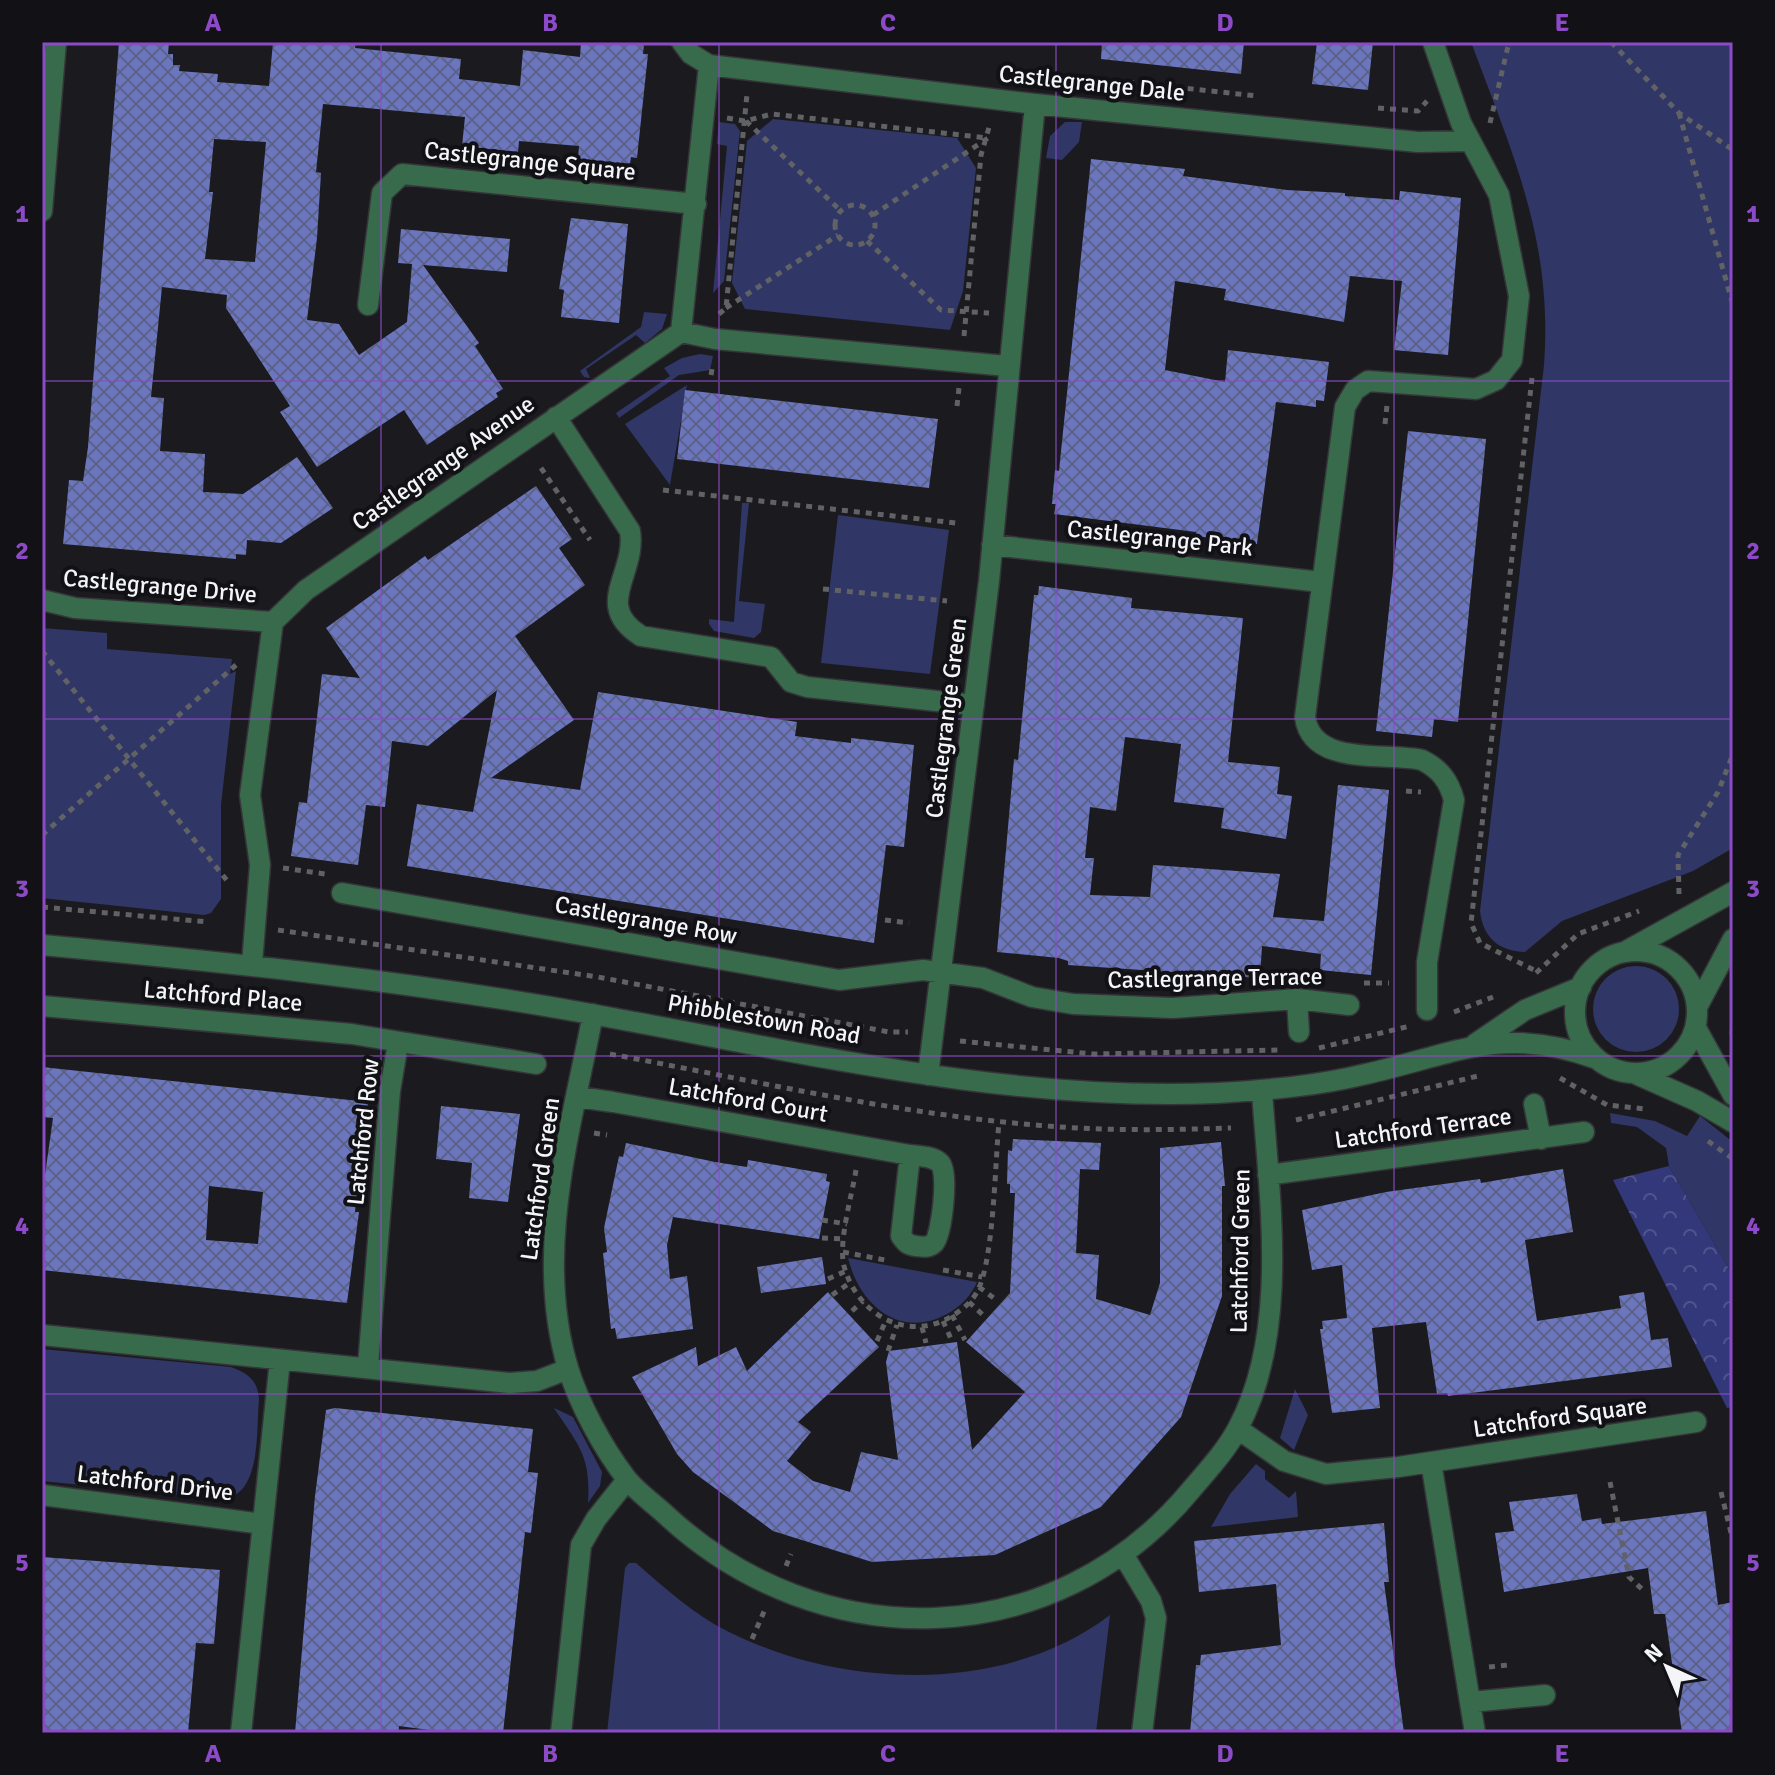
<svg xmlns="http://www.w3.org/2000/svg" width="1775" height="1775" viewBox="0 0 1775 1775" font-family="Signika,sans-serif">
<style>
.green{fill:#303665}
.forest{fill:url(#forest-crowns)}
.building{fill:url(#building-cross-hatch);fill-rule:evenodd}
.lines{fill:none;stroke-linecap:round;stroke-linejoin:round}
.minor-casing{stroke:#353539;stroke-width:23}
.path{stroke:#616265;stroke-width:5;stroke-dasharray:6 6;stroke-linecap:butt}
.minor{stroke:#376b4b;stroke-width:20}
.grid{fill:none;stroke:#8d4ac8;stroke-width:2;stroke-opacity:0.55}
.labels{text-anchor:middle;stroke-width:8;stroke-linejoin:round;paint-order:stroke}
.street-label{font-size:24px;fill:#f4f5f8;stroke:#121216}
.neatline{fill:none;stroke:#8d4ac8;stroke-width:3}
.grid-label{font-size:26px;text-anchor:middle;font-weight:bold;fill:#8d4ac8}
</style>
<defs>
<pattern id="forest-crowns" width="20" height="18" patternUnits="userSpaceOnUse" patternTransform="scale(2)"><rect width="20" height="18" fill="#323879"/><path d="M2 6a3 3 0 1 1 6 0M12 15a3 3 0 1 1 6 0" fill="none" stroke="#50558d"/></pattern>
<pattern id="building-cross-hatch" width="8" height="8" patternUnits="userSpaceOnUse" patternTransform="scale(2)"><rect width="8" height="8" fill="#6b76be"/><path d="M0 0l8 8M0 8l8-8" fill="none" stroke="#5c628a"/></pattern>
</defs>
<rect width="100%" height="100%" fill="#1b1b1f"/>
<path class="green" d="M1471 42H1733V848L1693 871 1562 921 1525 952C1499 951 1483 938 1480 911L1544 365C1553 241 1513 155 1471 42Z
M773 119 957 138 976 168 963 291 950 330 745 309 732 283 747 141Z
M719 122 735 124 740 131 724 281 713 293 727 146 717 144Z
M1065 122H1082L1079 142 1062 160 1046 158 1050 136Z
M644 312 667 314 662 329 645 343 636 335 586 369 590 378 584 377 580 371 641 327Z
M700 354 713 356 710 370 679 375 619 418 616 413 670 376 664 368 682 358Z
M687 385 670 485 625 424Z
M742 503H749L739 601 765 604 761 632 754 638 714 631 709 624V619L734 622Z
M838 515 949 530 930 674 821 663Z
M42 628 107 633V649L232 659 230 674 236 671 221 805V899L211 913 204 915 42 898Z
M1593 1009a43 43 0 1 1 86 0a43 43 0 1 1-86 0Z
M1610 1113 1655 1121 1687 1136 1700 1116 1733 1142V1276L1669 1166 1666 1148 1637 1127 1611 1123Z
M848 1258 977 1282C971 1296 960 1307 947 1314 899 1340 859 1304 848 1258Z
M42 1349 231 1367C248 1373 258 1381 259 1399 256 1431 262 1497 221 1499L42 1481Z
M1295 1389 1308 1415 1294 1450 1280 1438Z
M554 1408 573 1417 602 1472 600 1486 588 1503C591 1456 579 1446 554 1408Z
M1256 1464 1265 1471V1479L1289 1498 1296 1491 1298 1517 1211 1527 1230 1494Z
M629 1563H636C665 1588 694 1615 729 1632 843 1689 1005 1695 1110 1615L1096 1733H607L625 1568Z"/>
<path class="forest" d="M1669 1166 1733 1276V1407L1727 1408 1613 1180Z"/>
<path class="building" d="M119 42H169L168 54H173V65H180L179 71 218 74 217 82 269 86 273 42H356L355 48 461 59 459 79 520 86 523 50 580 57 581 42 644 44 643 54H648L637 158 631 157 630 164 578 159 579 146 519 141 518 152 462 146 465 117 323 104 316 172 321 173 317 238 307 320 339 324 359 355 407 322 412 264 398 263 401 229 510 239 507 272 423 265 479 343 475 346 503 389 496 393 498 397 427 445 404 410 317 467 280 412 290 406 226 308 227 295 162 287 151 397 164 398 160 451 205 454 203 492 243 494 297 457 333 508 281 543 247 540 246 555 236 554V559L63 544 69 480 83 481 88 447ZM214 139 266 142 255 262 205 259 213 192H209Z
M1102 42H1244L1241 74 1101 59Z
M1317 42H1373L1368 90 1312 84Z
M1091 159 1185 169 1183 176 1287 190 1345 193V196L1399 200 1400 191 1461 198 1448 355 1394 350 1402 281 1350 276 1344 322 1224 300 1226 289 1175 281 1165 370 1225 382 1228 350 1329 362 1324 401 1316 400V407L1276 402 1257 544 1196 536V532L1054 514 1056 504H1052L1055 470 1059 471Z
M571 218 628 224 619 323 561 317 564 290 559 289Z
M685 390 938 419 929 488 677 459Z
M1408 431 1486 439 1458 722 1434 719 1432 737 1376 731Z
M536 486 572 539 559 548 585 585 515 636 574 720 491 778 580 790 598 692 797 722 795 736 851 743V738L914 745 904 847 886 845 874 943 407 866 417 804 473 812 497 690 428 746 392 741 385 807 366 805 358 865 291 856 299 802 307 803 322 674 360 678 326 628 425 556 428 560Z
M1039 586 1132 598 1131 608 1243 618 1228 762 1280 767 1277 794 1292 796 1286 839 1221 828 1224 808 1174 802 1181 744 1125 737 1116 811 1090 807 1085 858H1094L1090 895 1150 897 1153 865 1280 874 1273 917 1324 921 1338 785 1389 790 1371 975 1320 970 1321 954 1262 946 1260 978 1068 965V961L1059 958 997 952 1014 759 1018 760 1034 595H1038Z
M42 1067 368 1102 364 1151H360L355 1212H359L347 1303 42 1270V1196L53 1118 42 1117ZM209 1186 263 1192 258 1244 206 1240Z
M441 1106 520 1114 508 1202 469 1198 472 1163 436 1159Z
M1013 1139 1101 1143 1099 1170 1080 1169 1076 1253 1099 1255 1096 1299 1150 1315 1160 1283V1148L1221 1142 1225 1186H1222V1296L1181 1417 1101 1507 995 1555 872 1562 773 1531 693 1472 677 1454 632 1377 696 1347 698 1366 736 1347 747 1371 828 1292 879 1347 798 1422 811 1432 787 1461 813 1481 850 1492 861 1452 898 1460 886 1362 889 1351 957 1342 972 1450 1025 1392 966 1342 1010 1293 1015 1193H1010V1184H1007L1008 1150 1012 1151Z
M626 1143 715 1162 747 1167 748 1160 827 1174 826 1181 830 1182 819 1239 673 1217 667 1245 670 1279 687 1276 693 1329 617 1339 615 1328 611 1329 603 1253 607 1252 604 1228 619 1156 623 1157Z
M1563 1169 1573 1232 1525 1240 1537 1321 1621 1308 1619 1296 1644 1292 1651 1340 1668 1338 1672 1367 1448 1396 1447 1393 1437 1394 1426 1322 1372 1328 1380 1408 1332 1413 1320 1329H1323L1322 1321 1347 1318 1342 1265 1312 1270 1302 1210 1386 1192 1480 1179 1481 1183Z
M822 1257 826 1284 761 1293 757 1267Z
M335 1408 533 1429 528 1472 538 1473 531 1533 525 1532 503 1733H452L399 1726V1733H295L315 1496 326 1410Z
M1577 1494 1582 1521 1601 1518 1602 1524 1706 1511 1718 1605 1733 1602V1733H1682L1665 1614H1654L1648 1568 1504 1592 1495 1533 1514 1531 1509 1502Z
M1384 1523 1389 1582H1384L1404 1733H1190L1196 1665H1200L1201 1655 1281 1645 1276 1584 1199 1592 1194 1541Z
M42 1557 220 1570 214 1644 196 1643 188 1733H42Z"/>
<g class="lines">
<defs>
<path id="minor" d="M682 42 691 54 709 65 1035 104 1418 142 1470 141
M42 211 56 42
M368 305 382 193 402 174 696 204
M681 332 715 339 1007 366
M556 417 630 531C637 574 592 605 641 636L771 657 791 682 807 687 974 705
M992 545 1321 582
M42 600 75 608 273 622
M342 893 839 980 923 970 983 978 1032 997 1073 1004 1173 1008 1297 999 1349 1005
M42 945C226 962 409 981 591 1014 797 1051 1006 1102 1217 1093 1268 1090 1317 1086 1366 1074 1455 1054 1504 1024 1597 1059
M1628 950 1733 892
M1575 1012a61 61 0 1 1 122 0a61 61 0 1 1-122 0Z
M252 963 260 865 250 795 273 622 306 590 681 332 709 65
M1297 999 1299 1032
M42 1006 352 1034 536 1064
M1697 1007 1733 939
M1427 1010V962L1454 800C1449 781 1440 769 1422 760 1385 752 1312 767 1305 717L1345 407 1355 390 1368 381 1476 389 1496 380 1512 360 1519 296 1499 195 1461 123 1433 42
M593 1014C571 1129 533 1252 568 1368 579 1404 603 1448 626 1478 636 1491 653 1503 666 1515 820 1658 1054 1655 1191 1490 1207 1471 1226 1451 1238 1428 1290 1331 1269 1196 1262 1091
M1696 1028 1733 1095
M1475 1044 1525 1010 1581 987
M1636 1074 1697 1101 1733 1122
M928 1075 989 581 1035 104
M578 1097 613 1102 910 1155C919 1156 933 1156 940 1163 949 1171 942 1234 934 1243 929 1248 923 1247 916 1246 908 1245 906 1243 901 1236L910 1155
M1534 1104 1541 1139
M1268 1175 1584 1132
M42 1335 510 1383 537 1381 568 1369
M368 1366 390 1091 398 1043
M1238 1429 1284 1461 1326 1474 1398 1467 1696 1422
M1431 1462 1475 1733
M42 1495 262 1524
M1124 1556 1151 1601 1156 1618 1142 1733
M1471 1702 1545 1695
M241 1733 280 1360
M561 1733 581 1545 596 1519 627 1480"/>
</defs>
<use href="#minor" class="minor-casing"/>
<path class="path" d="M1611 42 1679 113 1733 150
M1128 82 1257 96
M1378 108 1418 111 1427 101
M1679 113 1733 305
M727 118 745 121 772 114 988 138
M746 121 841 211
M1490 123 1509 42
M835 225a20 20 0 1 1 40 0a20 20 0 1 1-40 0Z
M873 215 988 138
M867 241 941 310 989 313
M726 308 838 235
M719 314 726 308 747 94
M964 336 981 155 990 124
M711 375 713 363
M1532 378 1471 923 1480 943 1538 972
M957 406 959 388
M1385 424 1387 405
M541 468 590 540
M663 490 956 523
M823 589 947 601
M42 651 229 883
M1406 791 1421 792
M42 835 236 665
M283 868 325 874
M1679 894 1678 855 1718 792 1733 754
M42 907 208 922
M885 920 909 923
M278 930 598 977 889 1032H908
M1536 973 1578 934 1639 911
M1364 983H1389
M1454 1012 1493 997
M1732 1035 1733 1016
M960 1041 1093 1054 1281 1050
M1319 1048 1410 1026
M610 1054C756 1081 901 1115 1048 1126 1109 1131 1170 1130 1231 1128
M1560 1078 1607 1105 1646 1109
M1296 1120 1482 1075
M594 1133 607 1135
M1708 1141 1733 1159
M856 1170C852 1195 838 1242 844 1266 857 1315 908 1343 952 1316 962 1310 973 1301 978 1290 994 1257 995 1163 999 1122
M822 1220 847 1224
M822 1238 845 1239
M843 1252 885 1260
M943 1270 982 1277
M828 1279 846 1271
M979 1287 995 1299
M832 1295 851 1282
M969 1302 984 1316
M852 1311 863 1301
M952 1315 965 1340
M943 1321 952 1341
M922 1327 926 1343
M877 1341 886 1320
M888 1351 897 1325
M1610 1482 1629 1577 1643 1590
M1721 1492 1733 1541
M786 1566 791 1554
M752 1639 766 1607
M1489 1667 1508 1665"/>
<use href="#minor" class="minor"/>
</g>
<path class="grid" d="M381 42V1733M719 42V1733M1056 42V1733M1394 42V1733M42 381H1733M42 719H1733M42 1056H1733M42 1394H1733"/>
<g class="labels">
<g class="street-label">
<text transform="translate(1092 83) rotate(6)" y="8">Castlegrange Dale</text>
<text transform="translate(530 161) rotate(6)" y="8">Castlegrange Square</text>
<text transform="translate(443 463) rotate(-35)" y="8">Castlegrange Avenue</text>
<text transform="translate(1160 538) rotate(6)" y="8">Castlegrange Park</text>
<text transform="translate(160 586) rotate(5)" y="8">Castlegrange Drive</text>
<text transform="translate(946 718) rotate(-83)" y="8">Castlegrange Green</text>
<text transform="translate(646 920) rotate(10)" y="8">Castlegrange Row</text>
<text transform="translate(1215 978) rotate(-1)" y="8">Castlegrange Terrace</text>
<text transform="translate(223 996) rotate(5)" y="8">Latchford Place</text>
<text transform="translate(764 1019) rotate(10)" y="8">Phibblestown Road</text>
<text transform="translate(748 1100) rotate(10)" y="8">Latchford Court</text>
<text transform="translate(1423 1128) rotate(-8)" y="8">Latchford Terrace</text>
<text transform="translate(363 1132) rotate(-84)" y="8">Latchford Row</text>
<text transform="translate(540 1179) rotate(-82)" y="8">Latchford Green</text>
<text transform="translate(1240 1251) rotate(-89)" y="8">Latchford Green</text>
<text transform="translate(1560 1417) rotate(-8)" y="8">Latchford Square</text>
<text transform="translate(155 1483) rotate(7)" y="8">Latchford Drive</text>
</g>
</g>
<rect width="1775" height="1775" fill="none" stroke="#121216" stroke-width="88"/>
<g transform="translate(1667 1667) rotate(316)" stroke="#121216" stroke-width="6" paint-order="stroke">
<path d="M0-6L14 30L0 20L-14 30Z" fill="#f4f5f8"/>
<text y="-12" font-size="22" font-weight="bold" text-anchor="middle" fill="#f4f5f8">N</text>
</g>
<rect x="44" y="44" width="1687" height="1687" class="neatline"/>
<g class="grid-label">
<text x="213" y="31">A</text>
<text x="550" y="31">B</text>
<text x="888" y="31">C</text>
<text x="1225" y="31">D</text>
<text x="1562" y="31">E</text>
<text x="22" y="222">1</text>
<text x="1753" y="222">1</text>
<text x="22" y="559">2</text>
<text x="1753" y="559">2</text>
<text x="22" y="897">3</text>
<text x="1753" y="897">3</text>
<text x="22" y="1234">4</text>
<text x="1753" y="1234">4</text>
<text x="22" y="1571">5</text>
<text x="1753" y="1571">5</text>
<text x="213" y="1762">A</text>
<text x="550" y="1762">B</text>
<text x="888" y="1762">C</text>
<text x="1225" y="1762">D</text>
<text x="1562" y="1762">E</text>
</g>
</svg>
